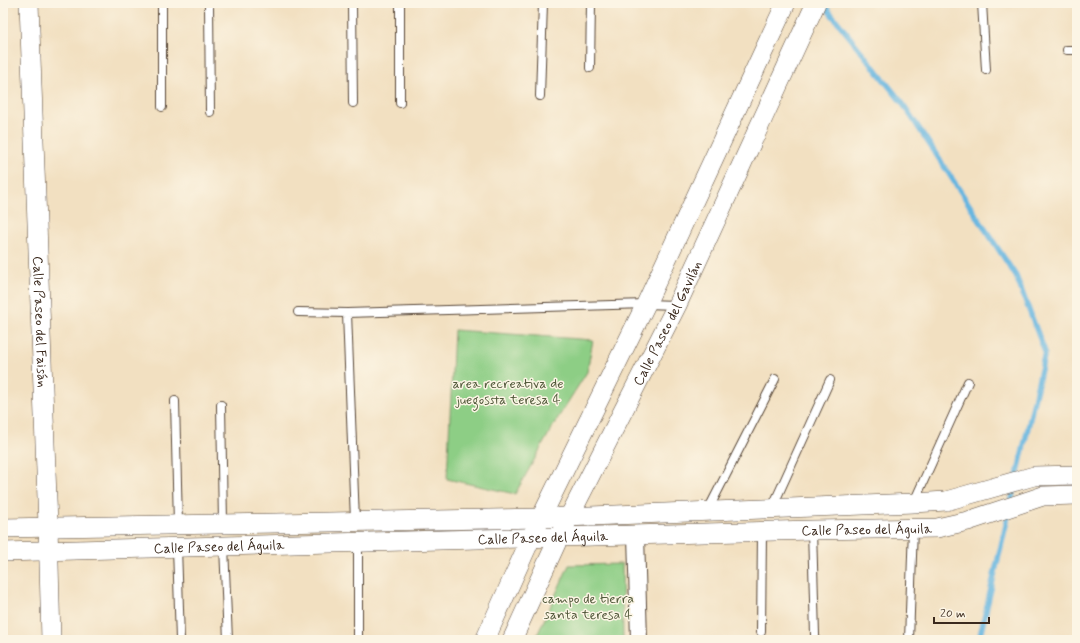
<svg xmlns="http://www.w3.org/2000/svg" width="1080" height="643" viewBox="0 0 1080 643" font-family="Mynerve,sans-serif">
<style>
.green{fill:#8dce85;stroke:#647c52}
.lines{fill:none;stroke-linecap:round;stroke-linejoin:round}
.stream{stroke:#66b6e0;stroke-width:5.5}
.service-casing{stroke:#564536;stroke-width:10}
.minor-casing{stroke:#564536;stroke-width:18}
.tertiary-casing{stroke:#564536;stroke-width:20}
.service{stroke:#fff;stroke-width:8}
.minor{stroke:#fff;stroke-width:16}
.tertiary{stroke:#fff;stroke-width:19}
.labels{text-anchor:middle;stroke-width:3;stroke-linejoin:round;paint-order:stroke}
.street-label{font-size:14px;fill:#3b2a1e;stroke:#fcf5e5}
.park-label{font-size:14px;fill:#545b3d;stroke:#fcf5e5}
</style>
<rect width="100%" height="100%" fill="#fcf5e5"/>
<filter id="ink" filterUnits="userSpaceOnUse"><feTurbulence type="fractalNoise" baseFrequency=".025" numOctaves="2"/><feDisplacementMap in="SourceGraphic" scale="8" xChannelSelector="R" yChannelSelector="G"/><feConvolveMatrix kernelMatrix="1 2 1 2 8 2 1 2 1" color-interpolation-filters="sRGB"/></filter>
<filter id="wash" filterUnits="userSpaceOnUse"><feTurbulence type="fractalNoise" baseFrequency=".012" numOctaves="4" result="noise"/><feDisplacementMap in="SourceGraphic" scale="16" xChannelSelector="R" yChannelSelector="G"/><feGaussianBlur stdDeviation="0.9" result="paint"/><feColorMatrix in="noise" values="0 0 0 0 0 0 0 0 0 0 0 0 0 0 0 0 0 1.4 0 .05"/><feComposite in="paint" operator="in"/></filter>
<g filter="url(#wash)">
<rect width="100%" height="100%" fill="#f2e0c1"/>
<path class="green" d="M454 330 593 340 587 372 556 421 515 494 447 479Z
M622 564 623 640H535L569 565Z"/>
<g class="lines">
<path class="stream" d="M825 6 903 104 1016 276 1045 352 1011 503
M979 640 1009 512"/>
</g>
</g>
<g filter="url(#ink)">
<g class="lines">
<defs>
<path id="service" d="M162 3V107
M209 3 210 112
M352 3 353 103
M400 3V103
M982 3 986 70
M1067 50H1077
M590 68 591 3
M540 96 543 3
M298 312 347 313 646 304 676 305
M347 313 355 521
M175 401 178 524
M221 405 223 523
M914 502 968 382
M772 508 830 380
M708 510 775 379
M812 530 815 635
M224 546 228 640
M177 547 180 640
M761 632 762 531
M358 640V543
M909 640 913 528"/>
<path id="minor" d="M636 535 639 640"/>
<g id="tertiary">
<path id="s1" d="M29 3 48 526 51 640"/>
<path d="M3 528 541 518 914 503 946 501 1034 476 1077 475"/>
<path id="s2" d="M3 552 812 530 937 528 968 521 1043 496 1077 495"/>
<path d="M485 640 531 538 646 304 786 3"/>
<path id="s3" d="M512 640 559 537 677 305 816 3"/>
</g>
</defs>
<use href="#service" class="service-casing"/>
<use href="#minor" class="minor-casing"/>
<use href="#tertiary" class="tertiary-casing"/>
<use href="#service" class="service"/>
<use href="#minor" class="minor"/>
<use href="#tertiary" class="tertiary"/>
</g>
</g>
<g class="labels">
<g class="street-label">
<text dy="5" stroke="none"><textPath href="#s1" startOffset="319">Calle Paseo del Faisán</textPath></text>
<text dy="5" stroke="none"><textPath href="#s3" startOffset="353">Calle Paseo del Gavilán</textPath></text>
<text dy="5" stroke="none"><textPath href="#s2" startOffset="864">Calle Paseo del Águila</textPath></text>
<text dy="5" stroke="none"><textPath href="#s2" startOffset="540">Calle Paseo del Águila</textPath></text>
<text dy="5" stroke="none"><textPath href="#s2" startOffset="216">Calle Paseo del Águila</textPath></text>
</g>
<g class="park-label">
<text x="508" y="388">area recreativa de<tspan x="508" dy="16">juegossta teresa 4</tspan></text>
<text x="588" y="603">campo de tierra<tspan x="588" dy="16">santa teresa 4</tspan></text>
</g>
</g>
<rect width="1080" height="643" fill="none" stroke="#fcf5e5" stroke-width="16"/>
<path d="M934 617v6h55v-6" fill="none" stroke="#3b2a1e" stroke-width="2"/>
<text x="940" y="617" font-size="12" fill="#3b2a1e" stroke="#fcf5e5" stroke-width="3" paint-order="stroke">20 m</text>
</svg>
